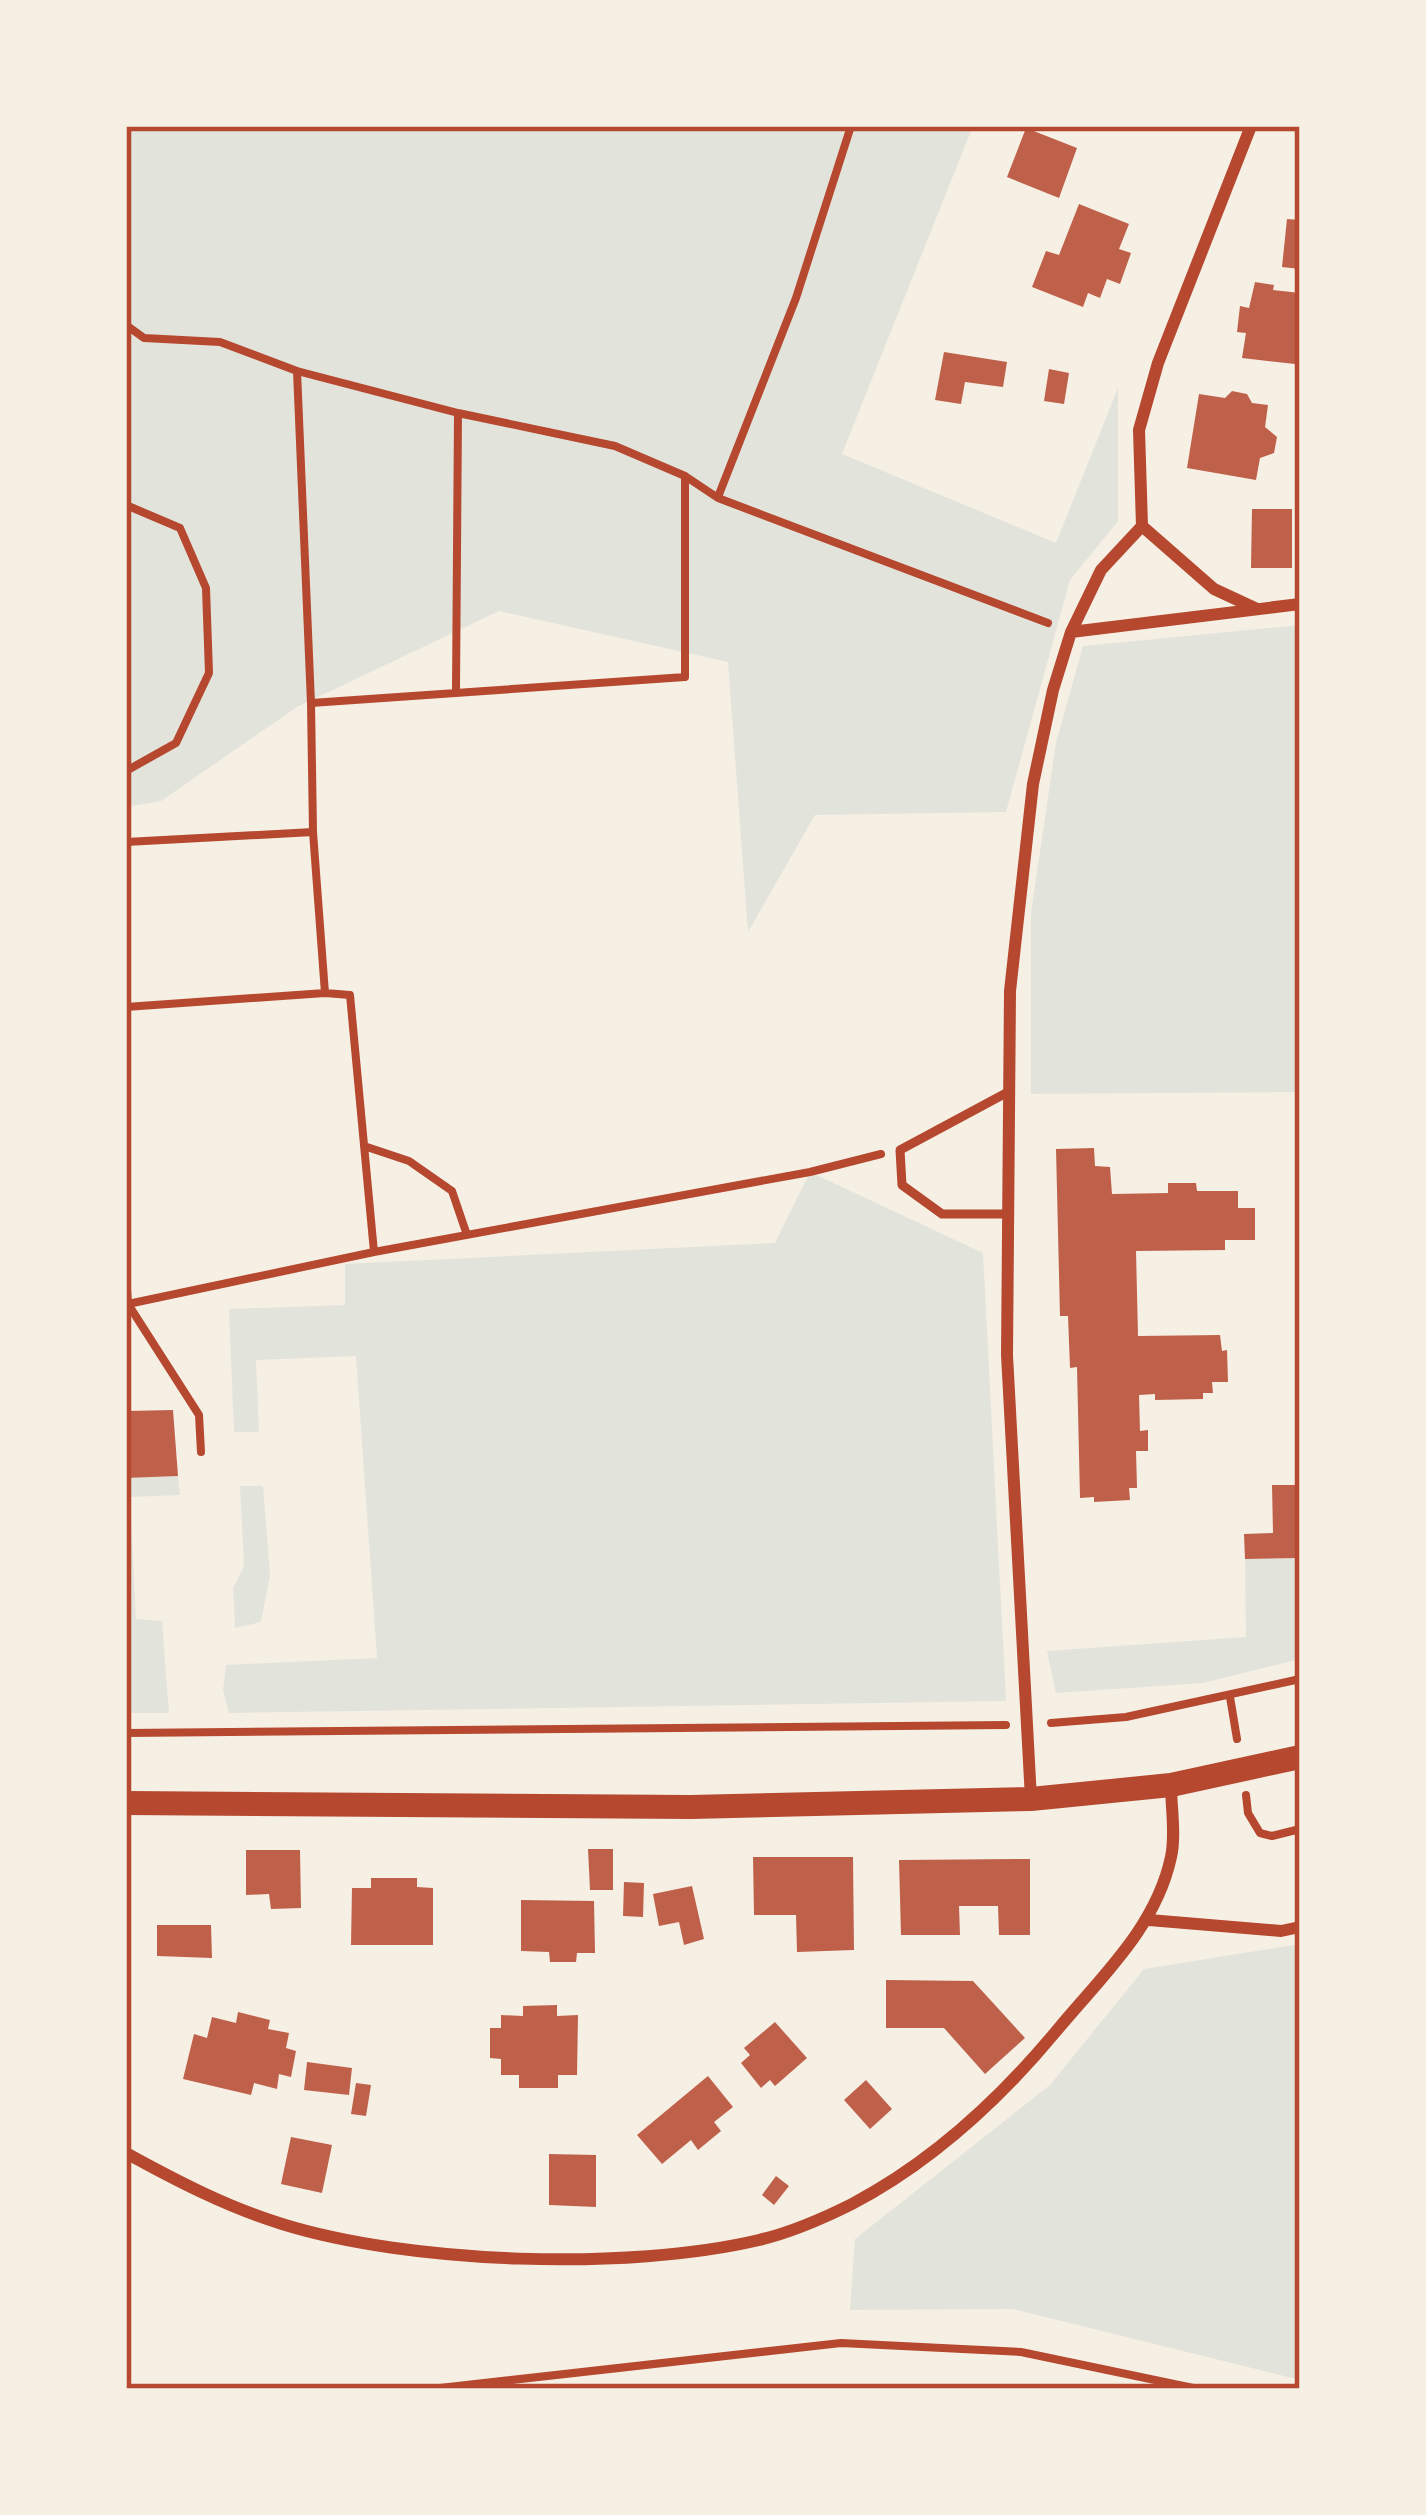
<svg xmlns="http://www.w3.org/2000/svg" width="1426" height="2515" viewBox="0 0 1426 2515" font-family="Montserrat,sans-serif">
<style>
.green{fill:#e2e4dc}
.building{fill:#bf614a}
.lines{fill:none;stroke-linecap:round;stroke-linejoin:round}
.path{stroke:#b5482f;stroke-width:8}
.service{stroke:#b5482f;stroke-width:9}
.minor{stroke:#b5482f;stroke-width:12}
.secondary{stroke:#b5482f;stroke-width:24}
.neatline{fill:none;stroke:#b5482f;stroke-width:4.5}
</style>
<rect width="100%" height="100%" fill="#f6efe4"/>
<path class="green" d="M126 126H973L842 454 1056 543 1118 388V521L1070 580 1006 812 815 815 748 932 728 662 499 611 297 707 161 801 126 807Z
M1300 625V1231L1296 1092 1031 1094V913L1056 743 1083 646Z
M810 1172 983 1253 1006 1701 229 1713 223 1691 226 1665 377 1658 356 1356 256 1360 259 1432H234L229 1309 345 1305V1264L775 1243Z
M178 1476 180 1495 130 1497 136 1619 162 1621 169 1713H126V1478Z
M240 1486H263L270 1575 261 1622 235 1628 233 1588 244 1567Z
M1300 1558V1659L1203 1683 1056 1693 1047 1651 1246 1637 1245 1559Z
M1300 1944V2380L1013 2309 850 2310 855 2239 1050 2085 1144 1969Z"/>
<path class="building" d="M1026 128 1077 148 1059 198 1007 177Z
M1079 204 1129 224 1119 249 1131 253 1120 284 1107 279 1100 298 1088 293 1083 307 1032 287 1046 251 1059 255Z
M1287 219 1300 220V269L1282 267Z
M1255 282 1274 285 1273 290 1300 293V362L1295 364 1242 358 1246 333 1237 332 1240 306 1249 308Z
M944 352 1007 362 1003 387 965 382 961 404 935 400Z
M1049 369 1069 373 1064 404 1044 401Z
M1232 391 1247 394 1252 403 1268 405 1265 427 1277 437 1274 453 1260 458 1256 480 1187 468 1199 394 1225 398Z
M1252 509H1292V568H1251Z
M1094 1148 1095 1166 1110 1167 1112 1194 1168 1193V1183H1196L1197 1191H1238V1208H1255V1240H1225V1250L1136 1251 1138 1336 1220 1335 1222 1351 1227 1350 1228 1382H1212L1213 1393H1203V1399L1155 1400V1394L1139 1395 1140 1431 1148 1430V1451H1136L1137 1488H1129L1130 1500 1094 1502V1497L1080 1498 1077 1367 1070 1368 1068 1316H1060L1056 1149Z
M173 1410 178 1476 126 1478V1411Z
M1272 1485H1300V1558L1245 1559 1244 1534 1273 1533Z
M588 1849H613V1890H590Z
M246 1850H300L301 1908 271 1909 269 1894 246 1895Z
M753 1857H853L854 1950 797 1952 796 1915H754Z
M1030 1859V1935H999L998 1906H959L960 1935H901L899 1860Z
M371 1878H417V1887L433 1888V1945H351L352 1888H371Z
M624 1882 644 1883 643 1917 623 1916Z
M692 1886 704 1939 684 1945 679 1922 659 1926 653 1894Z
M521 1900 594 1901 595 1953H577L576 1962H550L549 1952 521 1951Z
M157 1925H211L212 1958 157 1956Z
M886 1980 973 1981 1025 2038 985 2074 944 2028H886Z
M557 2005V2016L578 2015 577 2075H558V2088H519V2075H501V2059L490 2058V2028H501V2015L523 2016V2006Z
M238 2012 270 2020 268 2029 289 2033 286 2048 296 2051 291 2077 279 2074 277 2089 254 2083 251 2095 183 2079 194 2034 207 2038 212 2017 236 2023Z
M775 2022 807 2058 775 2086 770 2080 761 2088 741 2063 750 2055 744 2048Z
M307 2062 352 2068 349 2095 304 2090Z
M708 2076 733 2107 714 2122 721 2131 698 2150 691 2140 662 2164 637 2135Z
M866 2080 892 2109 870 2129 844 2100Z
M356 2083 371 2085 366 2116 351 2114Z
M291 2137 332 2145 322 2193 281 2184Z
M549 2154 596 2155V2207L549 2205Z
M776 2176 789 2186 774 2205 762 2195Z"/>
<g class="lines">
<path class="path" d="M126 325 144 338 220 342 297 371 458 413 615 446 685 476 718 498 1048 623
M297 371 311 703
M718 497 796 298 851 126
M126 505 180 528 206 588 209 673 176 743 126 771
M456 690 458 413
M313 832 311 703 685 677V476
M126 842 313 832 325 993 126 1007
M325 993 350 995 374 1252
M364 1146 409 1161 452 1191 467 1235
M126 1274 128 1304 199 1415 201 1452
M128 1304 374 1252 810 1172 881 1154
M1230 1697 1237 1739
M1051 1723 1126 1717 1300 1679
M126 1733 1006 1725
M1246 1795 1248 1813 1260 1833 1272 1836 1300 1829
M431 2389 841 2343 1021 2352 1198 2389"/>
<path class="service" d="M1006 1214H942L902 1185 900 1150 1008 1092"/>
<path class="minor" d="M1142 526 1214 589 1257 609
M1071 632 1300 604
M1031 1799 1007 1355 1010 991 1033 784 1053 690 1071 632 1101 570 1142 526 1139 430 1158 363 1251 126
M1149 1920 1281 1931 1300 1927
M126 2153C177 2181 227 2207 282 2224 411 2264 628 2271 759 2240 789 2233 824 2218 852 2204 932 2162 1001 2098 1058 2029 1102 1976 1156 1927 1171 1857 1176 1835 1171 1807 1171 1785"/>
<path class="secondary" d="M126 1803 691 1807 1031 1799 1171 1785 1300 1757"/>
</g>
<rect width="1426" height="2515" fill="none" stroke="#f6efe4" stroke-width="258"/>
<rect x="129" y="129" width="1168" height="2257" class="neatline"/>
</svg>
